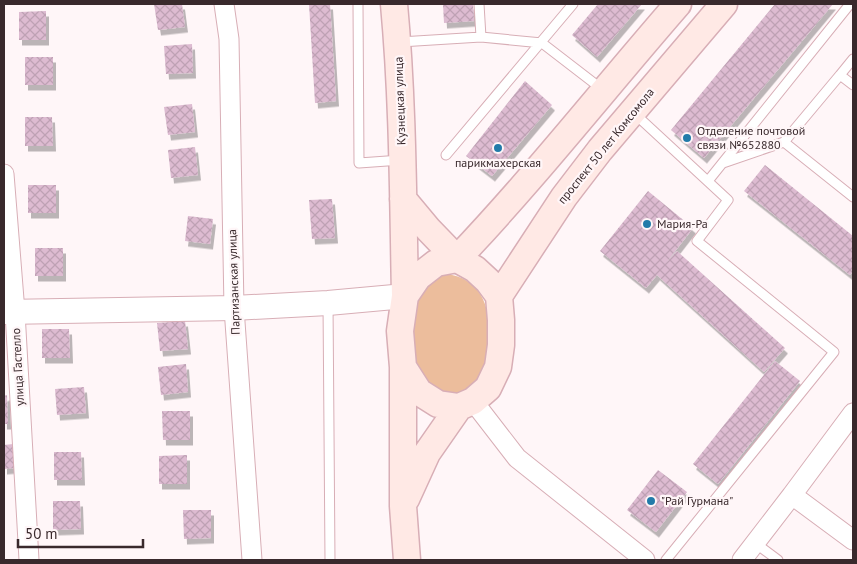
<svg xmlns="http://www.w3.org/2000/svg" width="857" height="564" viewBox="0 0 857 564" font-family="'PT Sans',sans-serif">
<style>
.green{fill:#ecbd9c}
.building{fill:url(#building-cross-hatch);filter:url(#shadow)}
.lines{fill:none;stroke-linecap:round;stroke-linejoin:round}
.service-casing{stroke:#d8aeb6;stroke-width:11}
.minor-casing{stroke:#d8aeb6;stroke-width:21}
.tertiary-casing{stroke:#d8aeb6;stroke-width:26}
.secondary-casing{stroke:#d8aeb6;stroke-width:29}
.service{stroke:#fff;stroke-width:9}
.minor{stroke:#fff;stroke-width:19}
.tertiary{stroke:#fff;stroke-width:24}
.secondary{stroke:#ffe9e5;stroke-width:26}
.poi-dot{fill:#227ba9;stroke:#fff6f8;stroke-width:2}
.labels{text-anchor:middle;stroke-width:4.5;stroke-linejoin:round;paint-order:stroke}
.street-label{font-size:12px;fill:#39292c;stroke:#fff6f8}
.poi-label{font-size:12px;fill:#39292c;stroke:#fff6f8;text-anchor:start}
</style>
<defs>
<pattern id="building-cross-hatch" width="8" height="8" patternUnits="userSpaceOnUse" patternTransform="scale(1.25)"><rect width="8" height="8" fill="#ddbbd1"/><path d="M0 0l8 8M0 8l8-8" fill="none" stroke="#bea1b4"/></pattern>
<filter id="shadow"><feDropShadow dx="3" dy="5.5" stdDeviation="0" flood-color="#0004"/></filter>
</defs>
<rect width="100%" height="100%" fill="#fff6f8"/>
<path class="green" d="M446 274C480 278 490 305 489 335 489 341 490 348 489 354 486 369 479 384 465 391 406 417 392 283 446 274Z"/>
<path class="building" d="M154 4H182L185 27 158 30Z
M309 4H330L336 101 315 103Z
M443 4H473L474 21 444 23Z
M598 4H642L597 57 572 35Z
M775 4H833L704 158 671 130Z
M46 11V40H19V12Z
M192 44 193 73 166 74 164 46Z
M25 57H53V85H25Z
M525 81 552 105 492 176 466 156Z
M192 104 195 132 168 135 164 107Z
M25 117H52L53 146H25Z
M195 147 198 175 171 178 168 150Z
M765 165 853 236V271L850 275 744 191Z
M28 185H56V213H28Z
M648 191 693 228 666 263 677 251 785 348 764 372 657 275 646 288 600 251Z
M332 199 335 238 312 239 309 200Z
M188 216 213 219 210 244 185 241Z
M35 248H63V276H35Z
M185 321 188 349 160 351 157 323Z
M42 329H69L70 358H42Z
M775 361 800 381 718 484 693 464Z
M186 364 188 392 161 395 158 367Z
M84 387 86 413 57 415 55 389Z
M7 395 8 424H4V396Z
M162 411H190V440H163Z
M13 444 15 468 4 469V445Z
M54 452H81L82 480H54Z
M187 455V484H159V456Z
M658 470 687 492 656 532 627 510Z
M53 501H80L81 529 53 530Z
M183 510H211V538L184 539Z"/>
<g class="lines">
<defs>
<path id="service" d="M358 4 359 163 401 160
M479 4 481 37
M400 42 481 37 542 43 603 90
M853 59 840 75 853 85
M635 114 728 200 697 241 834 352 666 560
M784 142 853 197
M446 155 573 4
M723 163 784 142 840 75
M708 181 850 4
M328 303 330 560
M755 543 778 560"/>
<path id="minor" d="M224 4 229 39 234 308 252 560
M4 174 15 312 29 560
M473 401 517 458 645 560
M853 413 792 495 853 540
M742 560 792 495"/>
<path id="tertiary" d="M4 312 234 308 328 303 405 296"/>
<path id="secondary" d="M394 4C403 101 403 199 405 296
M403 199 428 229 457 259C535 177 604 89 678 4
M499 296 564 197 600 150 724 4
M403 367 419 392 438 404 459 407 473 401 488 388 498 367 501 345V320L499 296 488 281 475 269 457 259 436 263 418 277 405 296 400 331 403 367V506L407 560
M406 499 427 453 459 407"/>
</defs>
<use href="#service" class="service-casing"/>
<use href="#minor" class="minor-casing"/>
<use href="#tertiary" class="tertiary-casing"/>
<use href="#secondary" class="secondary-casing"/>
<use href="#service" class="service"/>
<use href="#minor" class="minor"/>
<use href="#tertiary" class="tertiary"/>
<use href="#secondary" class="secondary"/>
</g>
<g class="poi-dot">
<circle cx="687" cy="138" r="5"/>
<circle cx="498" cy="148" r="5"/>
<circle cx="647" cy="224" r="5"/>
<circle cx="651" cy="501" r="5"/>
</g>
<g class="labels">
<g class="street-label">
<text transform="translate(400 101) rotate(-92)" y="4">Кузнецкая улица</text>
<text transform="translate(606 146) rotate(-51)" y="4">проспект 50 лет Комсомола</text>
<text transform="translate(234 282) rotate(-92)" y="4">Партизанская улица</text>
<text transform="translate(18 367) rotate(-93)" y="4">улица Гастелло</text>
</g>
<g class="poi-label">
<text x="697" y="135">Отделение почтовой<tspan x="697" dy="14">связи №652880</tspan></text>
<text x="498" y="167" text-anchor="middle">парикмахерская</text>
<text x="657" y="228">Мария-Ра</text>
<text x="661" y="505">"Рай Гурмана"</text>
</g>
</g>
<rect width="857" height="564" fill="none" stroke="#39292c" stroke-width="10"/>
<path d="M18 539v8h125v-8" fill="none" stroke="#39292c" stroke-width="2.5"/>
<text x="25" y="539" font-size="15" fill="#39292c" stroke="#fff6f8" stroke-width="4" paint-order="stroke">50 m</text>
</svg>
